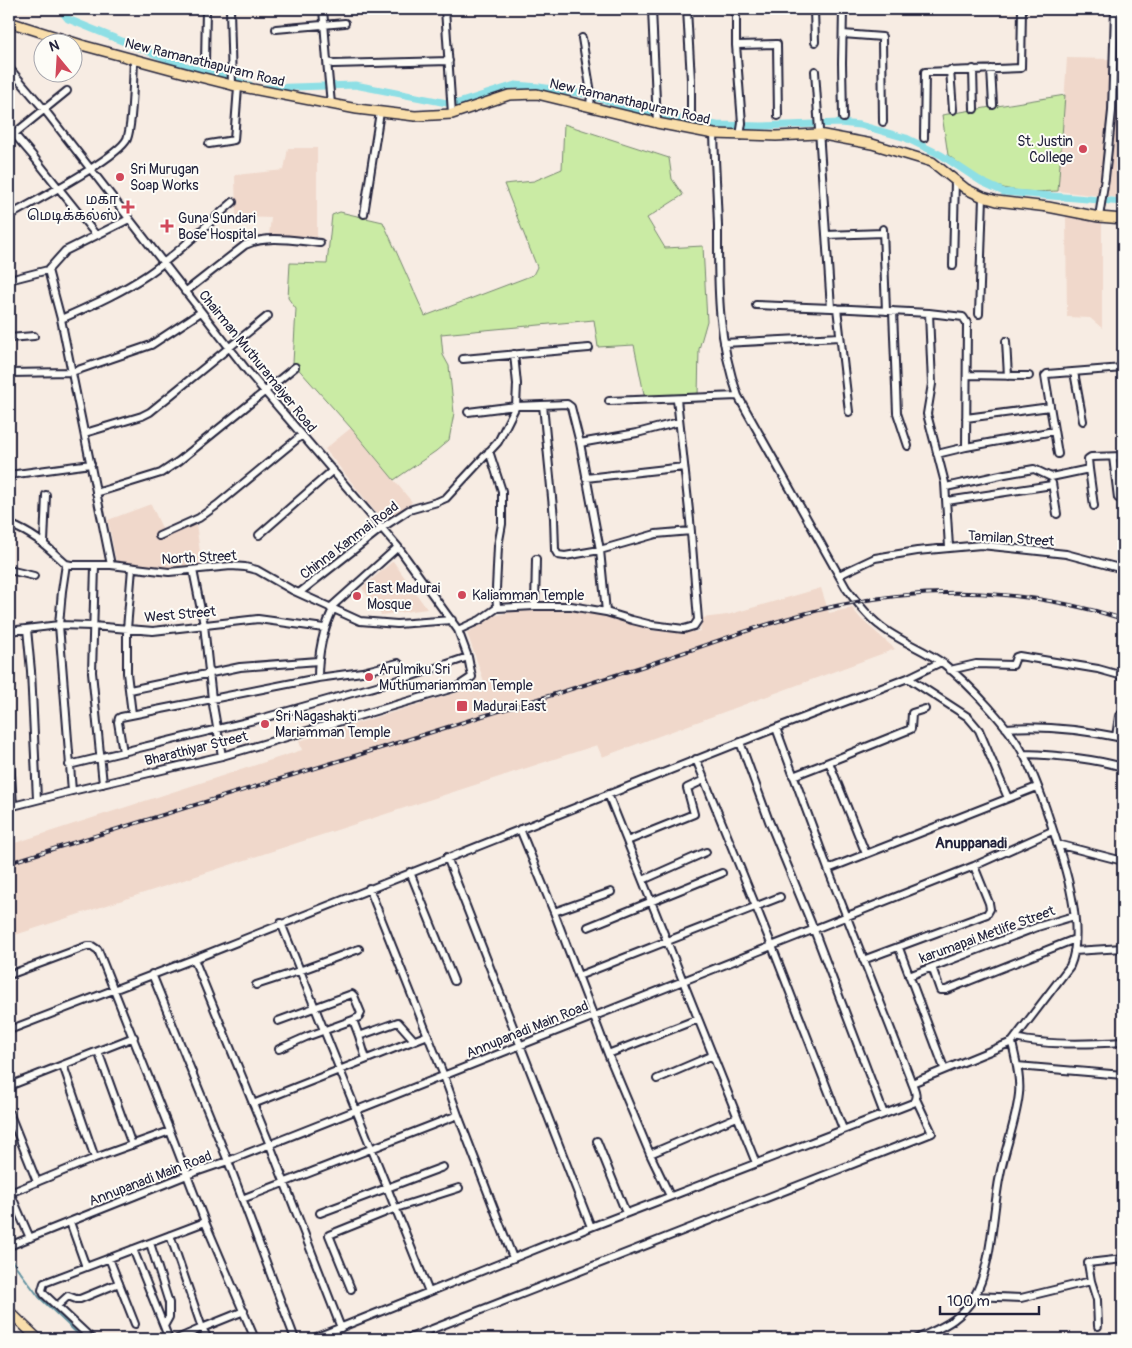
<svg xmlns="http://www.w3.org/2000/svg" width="1132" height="1348" viewBox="0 0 1132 1348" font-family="Pangolin,'Noto Sans Tamil',sans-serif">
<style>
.built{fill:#f0d8cb}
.green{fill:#caeba4;stroke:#768670}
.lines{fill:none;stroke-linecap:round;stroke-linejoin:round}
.stream{stroke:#6393a1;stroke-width:2}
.canal{stroke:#8edfe5;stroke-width:7}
.minor-casing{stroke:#22223b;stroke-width:10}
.major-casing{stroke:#22223b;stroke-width:12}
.minor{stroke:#fdfcf7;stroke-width:6}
.major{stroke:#f9deab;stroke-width:9}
.rail-casing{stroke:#22223b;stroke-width:4}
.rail{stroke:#fdfcf7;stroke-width:2;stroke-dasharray:5.5;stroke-linecap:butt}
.poi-dot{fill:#d1495b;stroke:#fdfcf7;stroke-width:2}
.labels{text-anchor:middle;stroke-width:4;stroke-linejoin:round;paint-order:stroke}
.street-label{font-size:14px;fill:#22223b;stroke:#fdfcf7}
.poi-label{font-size:14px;fill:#22223b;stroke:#fdfcf7;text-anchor:start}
.neighbourhood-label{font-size:15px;font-weight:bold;fill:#22223b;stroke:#fdfcf7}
</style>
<rect width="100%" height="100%" fill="#f7ece3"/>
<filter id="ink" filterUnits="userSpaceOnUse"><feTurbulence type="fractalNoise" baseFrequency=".02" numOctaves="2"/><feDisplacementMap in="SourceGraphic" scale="10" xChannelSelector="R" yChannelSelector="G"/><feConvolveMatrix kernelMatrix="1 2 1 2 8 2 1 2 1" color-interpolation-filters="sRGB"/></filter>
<g filter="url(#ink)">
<path class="built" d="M1067 58 1111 59 1109 108 1101 196 1058 191Z
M1114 111 1123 112V199L1106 196Z
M288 148H317V237L269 235 271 218 236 217 235 175 284 170Z
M1066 216 1102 220V328L1090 318 1067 317Z
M351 428 412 502 385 524 325 449Z
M151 504 166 537 196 524 202 566 165 569 119 565 116 561 108 520Z
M393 561 427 609 381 615 362 588Z
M821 588 829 613 852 608 861 619 895 649 602 757 597 745 9 937V845L302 750 299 741 485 684 467 633 494 616 510 612 572 610 604 615 654 631 695 632 700 631 702 618 727 615Z"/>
<path class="green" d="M1065 95 1058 191C1034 192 1010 193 987 182 973 175 960 164 948 155L942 115Z
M564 124 669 158 672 179 683 195 647 218 665 248 703 246 707 321 699 349 698 396 645 399 634 345 598 347 594 320 441 334 443 355 449 366 454 413 449 440 436 451 394 480 351 428 293 363 296 309 288 298 290 263 327 264 332 215 340 212 383 222 425 316 533 275 537 267 504 184 534 181 562 169Z"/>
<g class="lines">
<path class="stream" d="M9 1257 39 1297 83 1339"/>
<path class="canal" d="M60 9 68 19 139 48 186 66 250 85
M263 88 355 85 447 103H458L515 85 539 87 584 94 655 115 717 125 762 126 840 123 860 125 906 138 941 155 982 182 1004 192 1123 202"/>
<defs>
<path id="minor" d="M230 9 232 85
M323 9 327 61 333 64 449 61
M445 9 452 114
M652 9 657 123
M687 9 691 80V118
M736 9V45L742 123 740 136
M814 9 815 42
M843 9 842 63 843 118
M276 29 345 23
M843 34 882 37 883 122
M582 38 591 93 590 107
M736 45 777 44 778 116
M327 61 331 104
M205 63 206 9
M9 68 44 109 249 373 398 547 458 630 468 657 472 677 457 687 222 756 72 791 9 807
M973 69 974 109
M991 69 993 105
M950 70 953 110
M815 71 831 308 929 313 932 384 927 414 945 483 949 547
M9 128 33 156 96 235
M714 134C715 165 717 195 718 226 718 286 717 338 738 396L846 588C856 601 866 615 879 625 898 641 924 649 944 664 969 684 1010 727 1024 755 1040 787 1051 824 1062 858 1071 888 1083 936 1070 966L1012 1042C1015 1058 1021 1077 1019 1094 1016 1122 1005 1148 1000 1175 992 1213 993 1264 974 1297 959 1322 941 1327 917 1339
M9 135 14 134 67 91
M924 138 925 72 1021 68 1022 9
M209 144 234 140 238 87
M364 214 380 112
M9 216C31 203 118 158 127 139 133 124 133 78 134 59
M1099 217 1105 178 1112 111 1115 9
M883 229 886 311
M826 235 883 233
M953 266 955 180
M48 270 61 319 111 565
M9 280 48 270 65 251 129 219
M185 292 245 245C268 234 296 241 320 243
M756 305 831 308
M837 308 849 412
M893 311 897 413 908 446
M929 313 963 317 967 323 966 447 937 454
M979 314 983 197
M61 319C90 306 120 293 147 275 178 254 205 226 233 202
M9 338 34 336
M1006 341 1008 376
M724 343 840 337
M463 359 589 348
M1074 372 1083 421
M9 373 72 372 151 345 201 312
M967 375 1029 376
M609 401 738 396
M543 405 554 518 555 550 558 555 565 556 600 550 656 534 691 531
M468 412 516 406 567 404 571 407 580 443 600 550 606 612
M966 418 1050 407
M85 433 142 416 150 412 268 316
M580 443 637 433 679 422
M966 447 1054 431
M489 451 502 491V524L498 546 496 589 497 608
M1058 454 1045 376 1047 374 1123 368
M1113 457 1118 498
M1089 469 1094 506
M9 475 91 464
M1051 477 1089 469 1088 459 1091 457 1123 456
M586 478 684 467
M1052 483 1057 514
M946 487 1005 474 1034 469 1051 477
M96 493 161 473 179 461 295 367
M947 501 1052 485
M9 524C36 535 45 545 66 564L71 565H111L169 572 231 566 245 567 257 570 292 590 360 621 397 624 452 620
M259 535 333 470
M159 536 199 518 217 505 302 435
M44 543 46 495
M66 564 62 591 59 625 72 791
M95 566 92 672 103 784
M132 568 127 629V673L132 714
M9 570 34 576
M193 570 204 625 212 699 222 756
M839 575 875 558 917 551 981 545 1066 554 1123 569
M299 593 383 527 409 510 437 502 446 498 498 442 516 406 517 384 514 354
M535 606 536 559
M330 608 398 547
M27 629 31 671 37 799
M458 630 480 620 497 608 535 606H571L606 612 632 620 652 625 684 629 694 626 698 620 690 520 677 399
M9 631 59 625 92 626 153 631 258 619 324 628
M950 670 976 664 1013 665 1016 657 1019 656 1098 669 1123 676
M318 678 362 672 398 663 402 667 406 678
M908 678 968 717 979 730 1008 798
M130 690 240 667 318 661
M776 728 828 869 912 1083
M1006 728C1045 725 1085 730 1123 738
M1116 737 1119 716 1123 713
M740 742 769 821 814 930 884 1114
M9 744 13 805
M123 752 118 722 119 718 121 717 318 678C318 653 322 632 333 609
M1023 754C1057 755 1091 758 1123 767
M696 759 772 946 843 1129
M69 765 267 717 412 676 468 657
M793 776 829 762
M608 794 756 1163
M520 829 554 912 608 1054 650 1154 737 1117
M627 841 694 814 687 788 704 780
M1057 844 1123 861
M866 854 829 762 911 729 912 713 925 709
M447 857 591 1227 913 1103C918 1097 915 1090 912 1083L1012 1042
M828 869 1037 787
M410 872 454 981
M643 880 706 852
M554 912 611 892
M281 923 429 1292
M588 927 722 873
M899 948 944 1068
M1074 951 1123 948
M194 959 270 1145 341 1328
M863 960 987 914 990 909 989 903 974 866
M932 967 939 987 940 990H946L1075 939
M152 974 228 1161 295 1339
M9 975 87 946H92L98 950 170 1131 205 1222 255 1339
M578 976 780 897
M909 976 1037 927 1074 916
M256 985 299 971 359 949
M353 1020 359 1036
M278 1021 352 994 354 996 361 1013 359 1017 353 1020 306 1037 279 1049
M9 1030 194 959 776 728 908 678 941 662
M1015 1038C1046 1046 1091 1044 1123 1042
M98 1051 132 1145
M608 1054 698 1019
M366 1059 359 1036 398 1022 414 1040
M63 1065 95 1158
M1017 1066 1123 1075
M657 1079 713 1055
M9 1086 134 1037
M253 1104 428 1035
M9 1112 37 1182
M458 1115 513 1258
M597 1141 626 1213
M650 1154 670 1196
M9 1190 30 1238
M10 1193 95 1158 170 1131
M242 1199 458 1115 444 1076 369 888
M320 1213 443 1167
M70 1222 86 1267
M170 1235 202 1328 244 1311
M150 1243 169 1303V1317L164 1326
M9 1246 187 1175 228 1161 974 866 1052 831
M133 1249 169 1339
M109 1258 135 1324
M1091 1281 1088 1263 1123 1259
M351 1289 329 1235 396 1208 459 1188
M974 1296 1021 1298 1091 1281 1097 1300 1098 1326
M57 1306 68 1296 76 1299H80L119 1283
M92 1339 44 1294 42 1290 44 1283 205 1222
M177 1339 202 1328 208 1339
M312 1339 591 1227
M407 1339 932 1133 916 1099"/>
<path id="major" d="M9 22 85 46 200 77 232 85 357 109 415 116 452 114 509 95 537 94 657 123 714 134 776 136 818 134 872 144 932 162 966 189 983 197 997 201 1048 207 1099 217 1123 219
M9 1311 38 1339"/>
</defs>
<use href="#minor" class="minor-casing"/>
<use href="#major" class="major-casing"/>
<use href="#minor" class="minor"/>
<use href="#major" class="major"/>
<defs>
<path id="rail" d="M9 863C162 814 316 769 470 720 529 702 589 684 647 665 710 644 772 620 836 606 931 585 1030 589 1123 619"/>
</defs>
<use href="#rail" class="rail-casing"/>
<use href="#rail" class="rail"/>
</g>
</g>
<g class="poi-dot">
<circle cx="1083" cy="149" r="5"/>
<circle cx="120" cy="177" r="5"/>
<path d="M125.5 199.5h5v5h5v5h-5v5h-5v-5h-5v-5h5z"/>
<path d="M164.5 218.5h5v5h5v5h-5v5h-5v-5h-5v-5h5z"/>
<circle cx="462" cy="595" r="5"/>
<circle cx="357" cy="596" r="5"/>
<circle cx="369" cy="677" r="5"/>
<rect x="456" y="700" width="12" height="12" rx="2.5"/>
<circle cx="265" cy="724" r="5"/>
</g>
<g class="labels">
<g class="street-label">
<text transform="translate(205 62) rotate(14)" y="5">New Ramanathapuram Road</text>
<text transform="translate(630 101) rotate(13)" y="5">New Ramanathapuram Road</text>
<text transform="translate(258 361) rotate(51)" y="5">Chairman Muthuramaiyer Road</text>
<text transform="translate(1011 538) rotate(4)" y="5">Tamilan Street</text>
<text transform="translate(349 540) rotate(-37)" y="5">Chinna Kanmai Road</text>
<text transform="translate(199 557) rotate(-3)" y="5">North Street</text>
<text transform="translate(180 614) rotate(-5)" y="5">West Street</text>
<text transform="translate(196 748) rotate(-14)" y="5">Bharathiyar Street</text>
<text transform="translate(987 934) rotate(-20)" y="5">karumapai Metlife Street</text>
<text transform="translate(527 1029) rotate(-22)" y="5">Annupanadi Main Road</text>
<text transform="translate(150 1178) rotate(-21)" y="5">Annupanadi Main Road</text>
</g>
<g class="poi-label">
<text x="1073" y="146" text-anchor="end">St. Justin<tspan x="1073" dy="16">College</tspan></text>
<text x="130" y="174">Sri Murugan<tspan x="130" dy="16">Soap Works</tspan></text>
<text x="118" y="204" text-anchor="end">மகா<tspan x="118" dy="16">மெடிக்கல்ஸ்</tspan></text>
<text x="178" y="223">Guna Sundari<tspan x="178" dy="16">Bose Hospital</tspan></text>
<text x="367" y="593">East Madurai<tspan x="367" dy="16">Mosque</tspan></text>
<text x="472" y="600">Kaliamman Temple</text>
<text x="379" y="674">Arulmiku Sri<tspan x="379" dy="16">Muthumariamman Temple</tspan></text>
<text x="473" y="711">Madurai East</text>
<text x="275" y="721">Sri Nagashakti<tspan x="275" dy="16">Mariamman Temple</tspan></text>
</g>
<g class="neighbourhood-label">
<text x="971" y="848">Anuppanadi</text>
</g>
</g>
<rect width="1132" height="1348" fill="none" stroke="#fdfcf7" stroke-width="30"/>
<rect x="15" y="15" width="1102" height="1318" fill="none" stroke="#22223b" stroke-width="2" filter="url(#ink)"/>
<g transform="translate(58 58) rotate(342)"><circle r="24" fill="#fdfcf7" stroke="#a5a5ac"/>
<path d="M0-4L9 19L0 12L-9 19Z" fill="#d1495b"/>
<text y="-8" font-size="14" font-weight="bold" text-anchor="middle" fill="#22223b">N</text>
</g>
<path d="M940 1306v8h99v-8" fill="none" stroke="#22223b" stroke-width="2.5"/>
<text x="947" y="1306" font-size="15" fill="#22223b" stroke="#fdfcf7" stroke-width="4" paint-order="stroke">100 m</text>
</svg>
